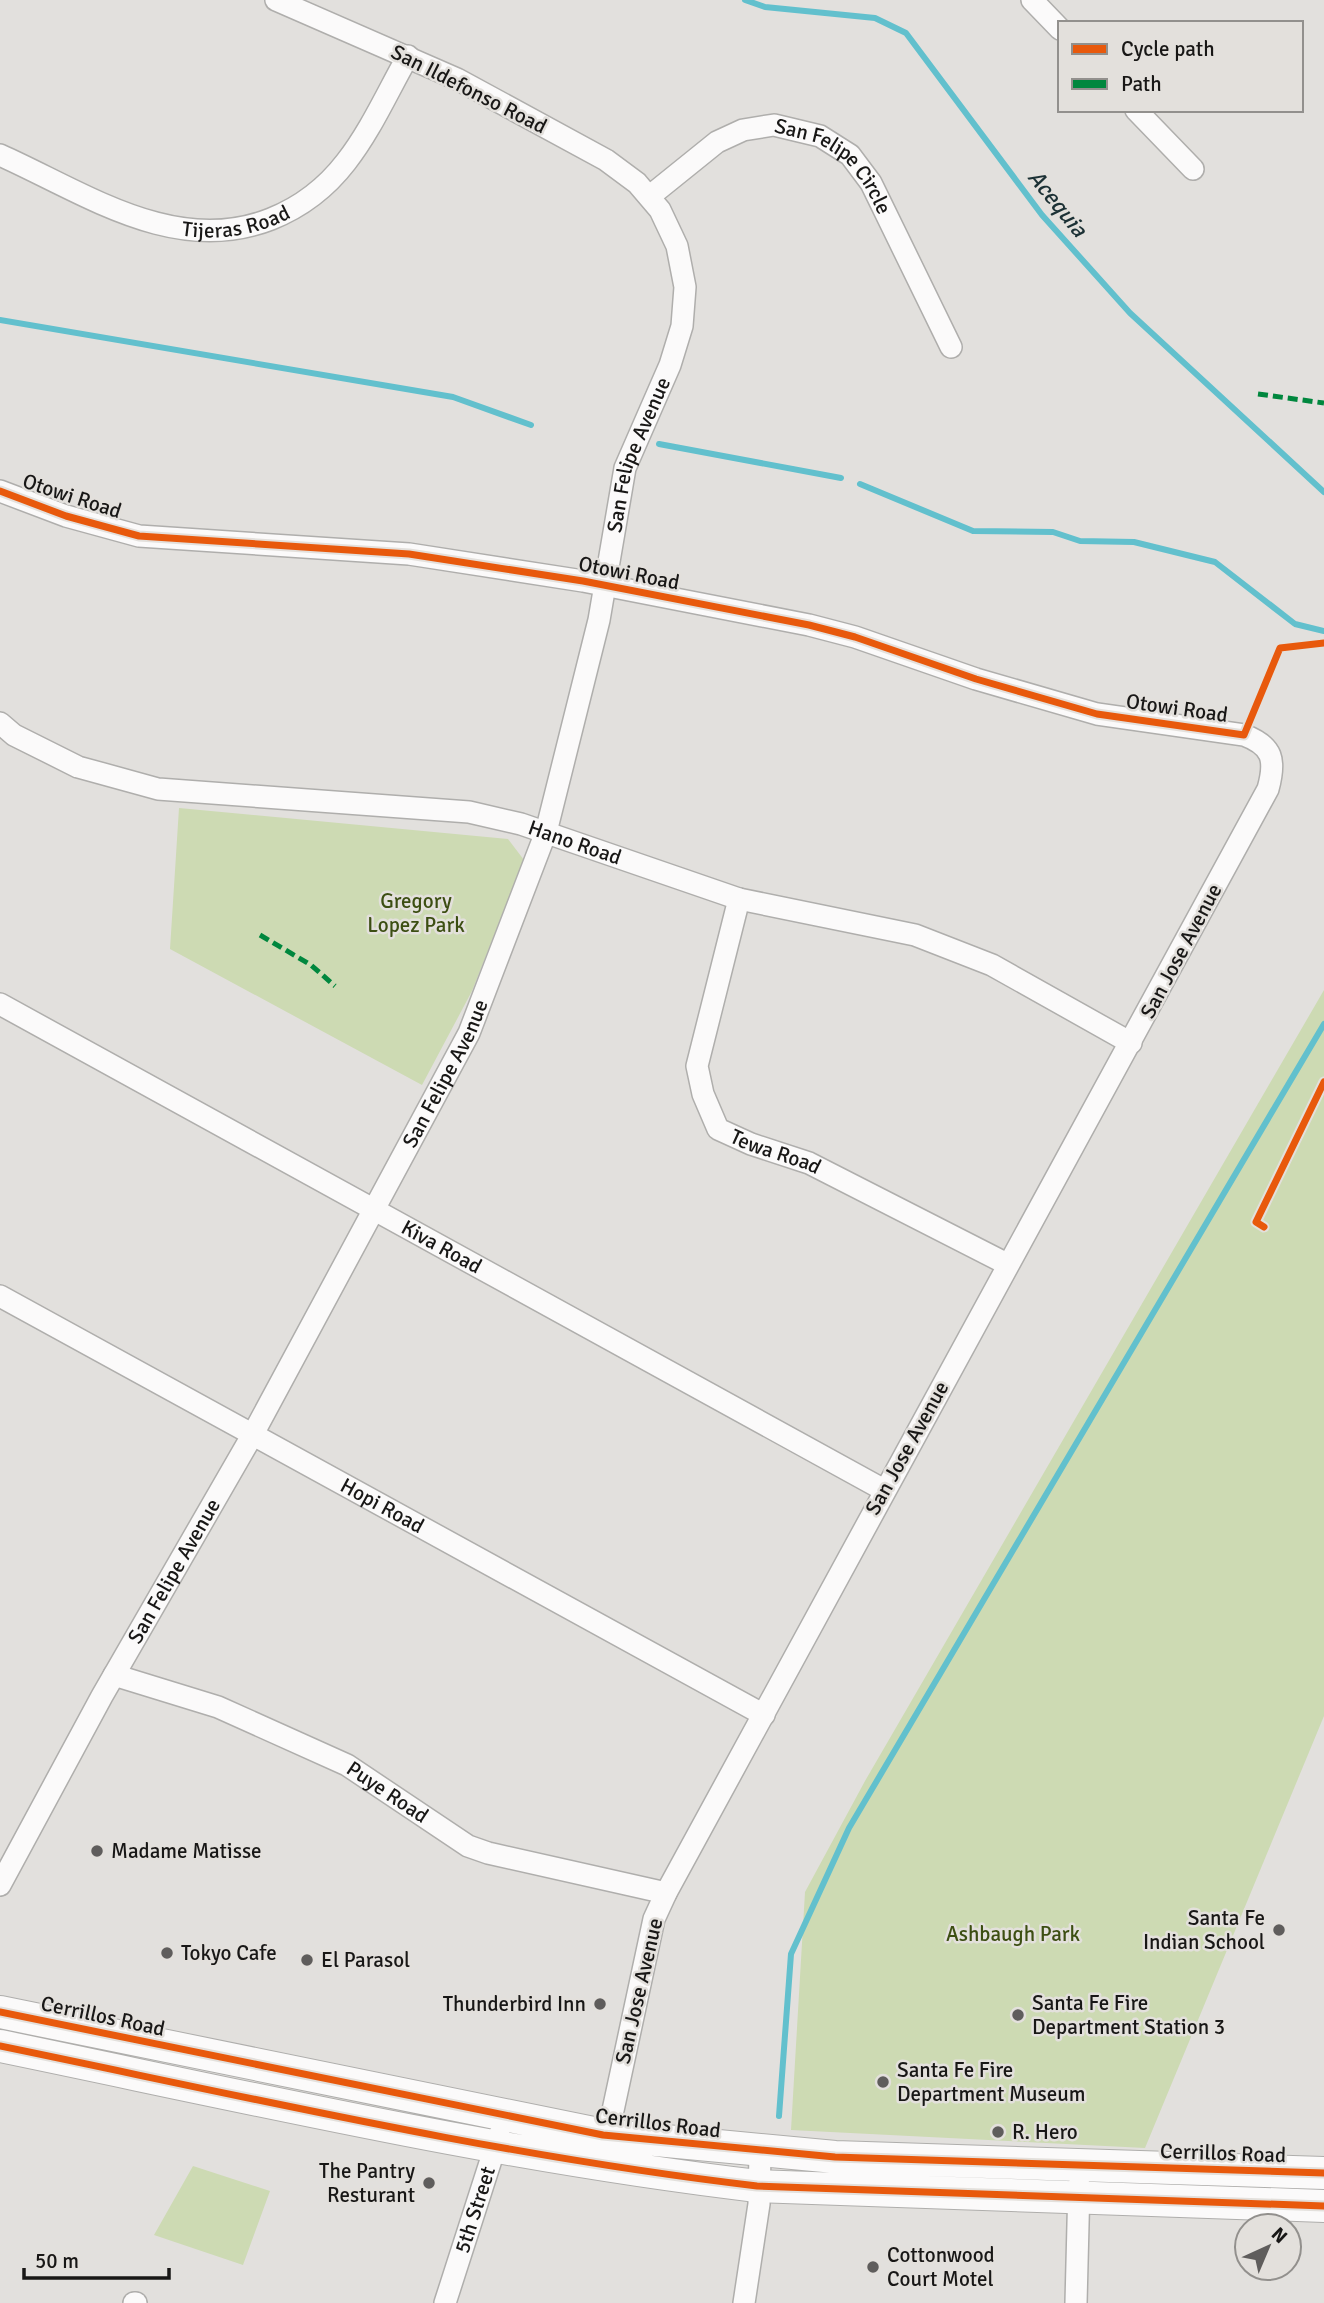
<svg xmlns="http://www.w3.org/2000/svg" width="1324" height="2303" viewBox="0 0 1324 2303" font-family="Signika,sans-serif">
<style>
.green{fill:#cddab3}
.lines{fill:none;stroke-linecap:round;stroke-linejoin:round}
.stream{stroke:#62c0cd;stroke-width:6}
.minor-casing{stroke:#afaeac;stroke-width:24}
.primary-casing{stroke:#afaeac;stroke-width:34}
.minor{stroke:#fbfafa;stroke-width:21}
.primary{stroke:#fbfafa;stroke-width:32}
.quiet{stroke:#00873e;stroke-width:5;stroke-dasharray:10 5;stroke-linecap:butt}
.cycleway-casing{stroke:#e3e0dc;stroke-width:11}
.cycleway{stroke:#e8590c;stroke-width:7}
.poi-dot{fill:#5f5d5c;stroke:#e3e0dc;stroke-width:2.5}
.labels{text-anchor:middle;stroke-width:5;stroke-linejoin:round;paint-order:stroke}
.street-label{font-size:21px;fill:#181716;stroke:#e3e0dc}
.park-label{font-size:21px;fill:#3c4e12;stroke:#e3e0dc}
.poi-label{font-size:21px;fill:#181716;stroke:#e3e0dc;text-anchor:start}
.water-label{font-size:23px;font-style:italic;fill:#1c3135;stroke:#e3e0dc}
</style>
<rect width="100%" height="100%" fill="#e2e0dd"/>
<path class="green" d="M179 808 508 839 524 860 472 991 422 1085 170 949Z
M1324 990V1716L1145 2148 791 2130 805 1892 865 1781Z
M193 2166 270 2191 243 2265 154 2235Z"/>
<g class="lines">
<path class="stream" d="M745 0 765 7 875 18 906 33 1042 215 1130 313 1324 492
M0 320 453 397 531 425
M659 444 841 478
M860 484 973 531 1053 532 1080 541 1134 542 1215 562 1295 624 1324 631
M779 2116 791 1954 849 1828 1324 1024"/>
<defs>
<g id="minor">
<path d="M1032 0 1060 29"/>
<path d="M1136 110 1193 169"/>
<path id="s1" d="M0 155C85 193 175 257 271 219 301 207 326 188 346 162 371 130 388 91 408 56"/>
<path id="s2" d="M650 196 717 142 743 130 774 125 820 136 850 155 871 183 951 347"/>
<path d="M0 491 66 516 139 536 409 554 583 581 809 625 855 637 976 679 1097 714 1244 735C1273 746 1276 760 1268 789L666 1893 654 1919 612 2115 601 2146"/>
<path id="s3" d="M0 723 14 735 78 767 158 789 469 812 521 824 739 899 915 935 992 965 1131 1043"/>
<path id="s4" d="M739 899 697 1066 703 1094 718 1129 751 1144 809 1163 1007 1264"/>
<path id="s5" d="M0 1004 884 1490"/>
<path id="s6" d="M0 1296 764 1715"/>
<path id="s7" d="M114 1675 218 1707 347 1765 468 1846 488 1853 666 1893"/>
<path id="s8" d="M0 1885 102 1696 253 1434 469 1033 546 832 599 620 625 468 670 365 682 326 685 287 677 246 660 210 637 183 606 160 457 79 276 0"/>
<path d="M134 2303H136"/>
<path id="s9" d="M445 2303 499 2135"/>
<path d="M744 2303 759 2204 760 2152"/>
<path d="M1076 2303 1079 2185"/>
</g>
<path id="primary" d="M0 2012 603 2135 835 2157 1324 2173
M0 2046C252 2098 501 2156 757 2186L1324 2206"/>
</defs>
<use href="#minor" class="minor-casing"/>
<use href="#primary" class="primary-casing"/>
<use href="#minor" class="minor"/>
<use href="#primary" class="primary"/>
<path class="quiet" d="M1258 394 1324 403
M260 935 311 965 335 986"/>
<defs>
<path id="cycleway" d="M0 491 66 516 139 536 409 554 583 581 809 625 855 637 976 679 1097 714 1244 735 1280 648 1324 643
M1264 1227 1256 1222 1324 1082
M0 2012 603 2135 835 2157 1324 2173
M0 2046C252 2098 501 2156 757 2186L1324 2206"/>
</defs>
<use href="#cycleway" class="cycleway-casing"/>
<use href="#cycleway" class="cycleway"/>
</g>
<g class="poi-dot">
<circle cx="97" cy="1851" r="7"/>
<circle cx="1279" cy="1930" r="7"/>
<circle cx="167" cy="1953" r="7"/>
<circle cx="307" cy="1960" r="7"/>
<circle cx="600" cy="2004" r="7"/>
<circle cx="1018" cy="2015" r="7"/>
<circle cx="883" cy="2082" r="7"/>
<circle cx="998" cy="2132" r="7"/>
<circle cx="429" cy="2183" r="7"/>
<circle cx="873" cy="2267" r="7"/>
</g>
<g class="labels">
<g class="street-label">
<text transform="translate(469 89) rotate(27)" y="7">San Ildefonso Road</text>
<text dy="7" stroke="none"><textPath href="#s2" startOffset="222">San Felipe Circle</textPath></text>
<text dy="7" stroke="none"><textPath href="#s1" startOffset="252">Tijeras Road</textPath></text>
<text dy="7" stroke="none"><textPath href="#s8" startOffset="1577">San Felipe Avenue</textPath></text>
<text transform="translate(72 496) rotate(18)" y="7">Otowi Road</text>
<text transform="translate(629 573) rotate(11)" y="7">Otowi Road</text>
<text transform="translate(1177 708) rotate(8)" y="7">Otowi Road</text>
<text dy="7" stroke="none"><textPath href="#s3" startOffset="595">Hano Road</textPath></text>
<text transform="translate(1181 951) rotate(-62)" y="7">San Jose Avenue</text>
<text dy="7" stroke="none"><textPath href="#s8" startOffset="926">San Felipe Avenue</textPath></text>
<text dy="7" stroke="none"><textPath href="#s4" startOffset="301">Tewa Road</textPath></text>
<text dy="7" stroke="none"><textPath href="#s5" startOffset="504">Kiva Road</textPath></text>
<text transform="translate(907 1448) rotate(-61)" y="7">San Jose Avenue</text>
<text dy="7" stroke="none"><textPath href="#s6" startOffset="436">Hopi Road</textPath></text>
<text dy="7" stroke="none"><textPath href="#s8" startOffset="359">San Felipe Avenue</textPath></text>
<text dy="7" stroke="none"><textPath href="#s7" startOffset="299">Puye Road</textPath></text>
<text transform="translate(639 1991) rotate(-77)" y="7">San Jose Avenue</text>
<text transform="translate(103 2016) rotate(12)" y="7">Cerrillos Road</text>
<text transform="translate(658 2123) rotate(7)" y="7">Cerrillos Road</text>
<text transform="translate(1223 2153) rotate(2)" y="7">Cerrillos Road</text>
<text dy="7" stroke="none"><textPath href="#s9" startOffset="98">5th Street</textPath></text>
</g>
<g class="park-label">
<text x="416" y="908">Gregory<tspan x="416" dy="24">Lopez Park</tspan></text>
<text x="1013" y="1941">Ashbaugh Park</text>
</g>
<g class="poi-label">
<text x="111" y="1858">Madame Matisse</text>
<text x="1265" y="1925" text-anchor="end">Santa Fe<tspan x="1265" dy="24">Indian School</tspan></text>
<text x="181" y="1960">Tokyo Cafe</text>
<text x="321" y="1967">El Parasol</text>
<text x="1032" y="2010">Santa Fe Fire<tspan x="1032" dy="24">Department Station 3</tspan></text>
<text x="586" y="2011" text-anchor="end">Thunderbird Inn</text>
<text x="897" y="2077">Santa Fe Fire<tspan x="897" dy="24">Department Museum</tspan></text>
<text x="1012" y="2139">R. Hero</text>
<text x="415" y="2178" text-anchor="end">The Pantry<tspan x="415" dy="24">Resturant</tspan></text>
<text x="887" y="2262">Cottonwood<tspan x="887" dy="24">Court Motel</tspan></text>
</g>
<g class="water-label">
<text transform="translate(1058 203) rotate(51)" y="8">Acequia</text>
</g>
</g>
<rect x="1058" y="21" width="245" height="91" fill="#e3e0dc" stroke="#92908d" stroke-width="2"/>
<rect x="1072" y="44" width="35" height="10" fill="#e8590c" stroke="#92908d" stroke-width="2"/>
<text x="1121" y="56" font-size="21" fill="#181716">Cycle path</text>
<rect x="1072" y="79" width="35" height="10" fill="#00873e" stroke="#92908d" stroke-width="2"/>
<text x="1121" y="91" font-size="21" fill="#181716">Path</text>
<g transform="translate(1268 2247) rotate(44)"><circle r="33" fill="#e3e0dc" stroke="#92908d" stroke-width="2"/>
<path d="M0-5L12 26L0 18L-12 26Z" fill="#5f5d5c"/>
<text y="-10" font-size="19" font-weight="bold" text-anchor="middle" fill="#181716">N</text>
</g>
<path d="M24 2268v10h145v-10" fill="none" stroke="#181716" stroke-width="3.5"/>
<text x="35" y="2268" font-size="21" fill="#181716" stroke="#e3e0dc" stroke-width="5" paint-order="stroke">50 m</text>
</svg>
